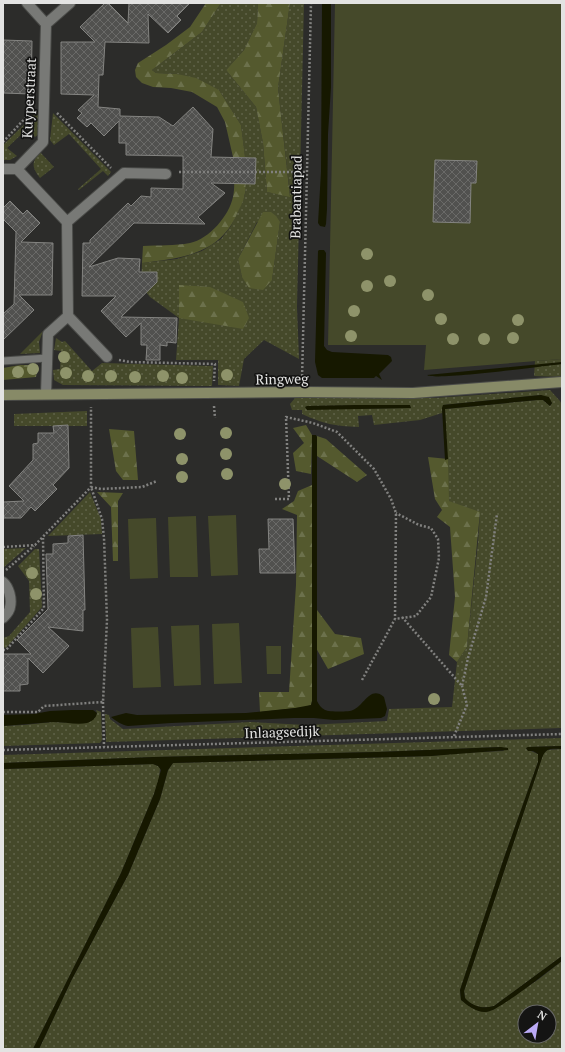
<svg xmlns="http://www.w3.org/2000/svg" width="565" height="1052" viewBox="0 0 565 1052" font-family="'PT Serif',serif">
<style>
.grass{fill:url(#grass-dots);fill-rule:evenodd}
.forest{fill:url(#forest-firs)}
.park{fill:#45492a}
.water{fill:#161800}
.building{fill:url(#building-cross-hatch);stroke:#848481}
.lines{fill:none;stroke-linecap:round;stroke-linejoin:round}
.lane-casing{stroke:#4a4b48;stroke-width:9}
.street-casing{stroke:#4a4b48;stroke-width:12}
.secondary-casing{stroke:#4a4b48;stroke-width:12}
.path{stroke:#81817f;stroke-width:2.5;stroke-dasharray:2 2;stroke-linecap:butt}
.lane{stroke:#787976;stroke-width:7}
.street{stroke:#787976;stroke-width:10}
.secondary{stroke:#878a67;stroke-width:10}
.tree{fill:#8e936a}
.labels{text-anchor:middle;stroke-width:3.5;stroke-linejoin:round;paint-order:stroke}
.street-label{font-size:14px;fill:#e3e3e2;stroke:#141413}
</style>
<defs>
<pattern id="grass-dots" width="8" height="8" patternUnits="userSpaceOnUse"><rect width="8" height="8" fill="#45492a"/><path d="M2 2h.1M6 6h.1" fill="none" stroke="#606349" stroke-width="1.8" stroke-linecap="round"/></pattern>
<pattern id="forest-firs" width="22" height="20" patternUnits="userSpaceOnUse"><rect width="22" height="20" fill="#54592e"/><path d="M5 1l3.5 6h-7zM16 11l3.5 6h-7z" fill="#6c714c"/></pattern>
<pattern id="building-cross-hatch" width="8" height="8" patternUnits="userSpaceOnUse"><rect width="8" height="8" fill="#51514f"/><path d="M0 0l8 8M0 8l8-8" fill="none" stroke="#6a6a68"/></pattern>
</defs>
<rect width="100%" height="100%" fill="#2c2c2a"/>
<path class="grass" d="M221 3H258L257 23 244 50 226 70 256 107 263 143 267 192 290 196 278 88 290 3H304L297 307 299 359 264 340 244 359 239 386 218 385V360H176L179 318 150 297 141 286 142 263 177 259 202 251 221 239 231 226 245 195 246 166 241 125 219 90 177 74 156 73 152 70 202 32ZM257 222H280L272 280 242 277 238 259Z
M39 110V134L35 137 27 129 7 148 17 156 10 160H3V145Z
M53 113 111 172 108 176 103 171 79 190 78 189 101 169 69 134 54 145 50 140Z
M40 152 54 167 40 178C32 167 31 163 40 152Z
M43 331 39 342 40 353 20 354Z
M56 338 62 342 65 341 92 371 102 363 213 366 212 386 63 385 54 380 53 370 60 369 61 351 54 350Z
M562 359V377L534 376 535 361Z
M550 390 560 401 562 405V728L106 742 105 714 109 715 110 719 123 729 251 722 306 725 387 721 389 709 452 707 457 662 467 647 478 542 480 513 448 501 445 409 537 400H543L550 406 552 403 541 395 443 405 442 413 420 420 374 425 372 415 358 416 359 427C334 426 324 424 302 414V410H292L290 404 295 398H435ZM410 405V408L306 409 307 406Z
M87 411V426H14V414Z
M90 492 101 519 102 534 48 536Z
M26 548 3 568V549Z
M35 549H39L42 607 6 648 3 647V638L9 636 30 612 29 581 18 566Z
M96 710 101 712 102 740 100 743 3 746V726L24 725 52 722 84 723 97 713Z
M562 738V746L528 747 526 749 538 754V762L504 858 460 990 461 1000 472 1008 493 1010 539 979 562 961V1049H39L72 979 128 875 160 799 168 770 173 763 431 756 457 753 504 751 501 747 378 752 154 757 4 763H3V755ZM525 1012H549V1036H525Z
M562 749V956L494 1006C483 1009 473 1007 465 999L464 991 543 754 547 750Z
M153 764 158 766 160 768 159 780 154 794 121 873 33 1049H3V769Z"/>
<path class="forest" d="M206 3H221L202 32 152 70 156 73 177 74 196 78 219 90 241 125 245 157H233L225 122 217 107 192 92 171 88 153 87 142 83 136 77 135 70 138 63 166 45 190 27Z
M258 3H290L278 88 290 197 267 192 263 143 256 107 226 70 244 50 257 23Z
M246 168C246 177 246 185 245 193 244 201 239 209 236 216 218 255 180 258 142 263L143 246C158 245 175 246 190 243 209 239 229 216 233 197 235 188 234 178 234 169Z
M263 212H271L276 216 280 222 272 280 263 290 249 288 242 277 238 259Z
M179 285 210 287 243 302 249 318 243 329 179 318Z
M20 365H38L36 377 3 380V368Z
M306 425 312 435 311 474 296 471 293 453 304 443 293 428Z
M109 429 134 431 138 480H123L116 471Z
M317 436 326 439 367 475 357 482 317 456Z
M428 457 448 459 449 501 480 512 467 647 457 662 449 655 455 597 450 527 437 517 442 510 435 499Z
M312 485V701L311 705 305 707 260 712 259 692H289L296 585 297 515 282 509 294 501 298 491Z
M97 492 123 493 118 501V561H113L111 507Z
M317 610 335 634 361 638 364 654 328 669 316 648Z"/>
<path class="park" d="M335 3H562V359L424 370 426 345H328Z
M236 515 238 575 211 576 208 516Z
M196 516 198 577H170L168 517Z
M156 518 158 578 130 579 128 519Z
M239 623 242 683 214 684 212 624Z
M199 625 201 685 174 686 171 626Z
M158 627 161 687 133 688 131 628Z
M266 646H281V674H267Z"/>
<path class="water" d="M322 3H331V87L328 134 327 209 326 224 325 227 320 226 318 223 321 172Z
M319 250H324L326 253 324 346 327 350 332 352 388 355 391 357 392 361 379 374 382 380 376 376 374 378H322L318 375 315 362 318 251Z
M562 362V364C544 366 435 381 427 375Z
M541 395 549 397 552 403 550 406 543 400H537L445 409 448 459 445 460 442 408 443 405Z
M355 405H410L411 408 307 410 305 407 307 406Z
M312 435H316L317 437V701C319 705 321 708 325 710 329 712 350 712 353 710 364 706 370 685 384 697L387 709 385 716 381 718 334 720 314 718H294L171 723 128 726C122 725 116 721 111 717L126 713 137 715 246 713 295 708 311 705 312 701Z
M72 710H93L97 713C96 718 93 721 87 723 77 725 64 722 53 722 36 723 20 725 3 726V715L34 714 50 711Z
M562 746V749C552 749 546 747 542 758L464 991 465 998C473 1007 483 1009 494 1006L562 956V961C549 970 498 1012 486 1012 477 1013 467 1005 461 1000L460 990 504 858 538 762V754L533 751H528L526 748 528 747Z
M501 747 508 748V750L431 756 173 763 168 770 160 799 128 875 72 979 39 1049H33L121 873 154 794 161 770 158 766 153 764 3 769V763L154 757 378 752Z"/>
<path class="building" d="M105 3H108L128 23 129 3H190L177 16 181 20 168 33 148 14 149 43 105 42 103 75H99L98 107 120 109V116L159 117 173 126 193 107 213 129 211 157 256 158 255 184 211 183 225 193 198 217 205 224 134 223 89 267 118 258 140 259 139 272H157V282L121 317 177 318 176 343 167 342V346L160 345V360H146L147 345H141V323L126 337 101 311 116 296H82L83 243H90V240L128 203 131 206 141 196 151 197V188L183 189V156L126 155V143H119V121L104 136 91 123 87 127 77 118 82 113 78 110 94 95 61 94V42H95L80 27Z
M3 40 32 41 31 94 3 93Z
M435 160 477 161 476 183H471L470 223 433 222Z
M10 201 23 214 27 210 40 223 21 242 53 243 52 295H19L34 310 3 340V314L14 304 16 232 3 219V208Z
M68 425 69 468 53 485 57 489 35 511 31 507 21 518H3V502L24 501 9 486 33 460V444L38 443V433H54L53 426Z
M268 519H293L295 573H260L259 549H269Z
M83 535 85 610H83V631L48 627 69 646 43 673 28 658V684L20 685V691H3V654H31L17 640 48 609 46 554H53V544L68 543V536Z"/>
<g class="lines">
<defs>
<path id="lane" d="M3 361 47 358"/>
<path id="street" d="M27 3 46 24 43 142 17 169 67 222 68 316 107 357
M46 24 70 3
M3 169H17
M67 222 124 173 166 174
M46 394 48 334 68 316
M3 582C9 587 12 599 10 607 10 611 6 615 3 618"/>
<path id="secondary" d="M3 395 302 392 413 393 562 382"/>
</defs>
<use href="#lane" class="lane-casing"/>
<use href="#street" class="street-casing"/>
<use href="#secondary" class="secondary-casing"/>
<path class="path" d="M57 113 111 168
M3 142 30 113
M179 172H307
M119 360 130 362 215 364 214 381
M302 380 311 3
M214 406 215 418
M91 487 101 489 142 487 157 481
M275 499H289L286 417 313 423 337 432 374 469 391 499 396 513 395 619
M3 547 35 545 91 487V407
M6 570 34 546
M402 617 462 686 468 658 486 597 497 514
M3 650H6L44 608 43 538
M362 680 395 619 416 616 431 597 439 558 438 539 431 528 419 525 396 513
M103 702 104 747
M3 712H38L44 706 103 702 107 620 104 538 102 519 91 487
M454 736 467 705 462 686
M3 750 562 734"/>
<use href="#lane" class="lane"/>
<use href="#street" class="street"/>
<use href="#secondary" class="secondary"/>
</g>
<g class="tree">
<circle cx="367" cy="254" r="6"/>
<circle cx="390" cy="281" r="6"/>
<circle cx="367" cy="286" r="6"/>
<circle cx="428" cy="295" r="6"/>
<circle cx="354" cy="311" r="6"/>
<circle cx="441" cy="319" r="6"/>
<circle cx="518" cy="320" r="6"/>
<circle cx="351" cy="336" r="6"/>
<circle cx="513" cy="338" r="6"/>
<circle cx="453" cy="339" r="6"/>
<circle cx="484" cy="339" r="6"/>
<circle cx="64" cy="357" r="6"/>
<circle cx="33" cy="369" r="6"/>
<circle cx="18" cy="372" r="6"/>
<circle cx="66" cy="373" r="6"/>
<circle cx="227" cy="375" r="6"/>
<circle cx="88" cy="376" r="6"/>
<circle cx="111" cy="376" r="6"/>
<circle cx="163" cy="376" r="6"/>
<circle cx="135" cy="377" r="6"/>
<circle cx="182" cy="378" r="6"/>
<circle cx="226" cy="433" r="6"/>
<circle cx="180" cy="434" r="6"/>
<circle cx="226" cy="454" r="6"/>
<circle cx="182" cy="459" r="6"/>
<circle cx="227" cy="474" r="6"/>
<circle cx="182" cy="477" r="6"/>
<circle cx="285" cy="484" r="6"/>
<circle cx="32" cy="573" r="6"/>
<circle cx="36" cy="594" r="6"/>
<circle cx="434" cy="699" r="6"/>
</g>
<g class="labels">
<g class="street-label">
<text transform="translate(29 98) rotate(-87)" y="5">Kuyperstraat</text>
<text transform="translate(296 197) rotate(-89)" y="5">Brabantiapad</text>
<text transform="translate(282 379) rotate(-1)" y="5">Ringweg</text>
<text transform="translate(282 732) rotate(-2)" y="5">Inlaagsedijk</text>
</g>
</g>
<rect width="565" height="1052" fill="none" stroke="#e3e3e2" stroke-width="8"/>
<g transform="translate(537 1024) rotate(31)"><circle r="19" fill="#141413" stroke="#676766"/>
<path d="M0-3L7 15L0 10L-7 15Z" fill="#bbaaf6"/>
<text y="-6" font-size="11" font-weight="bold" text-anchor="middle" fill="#e3e3e2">N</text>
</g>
</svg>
